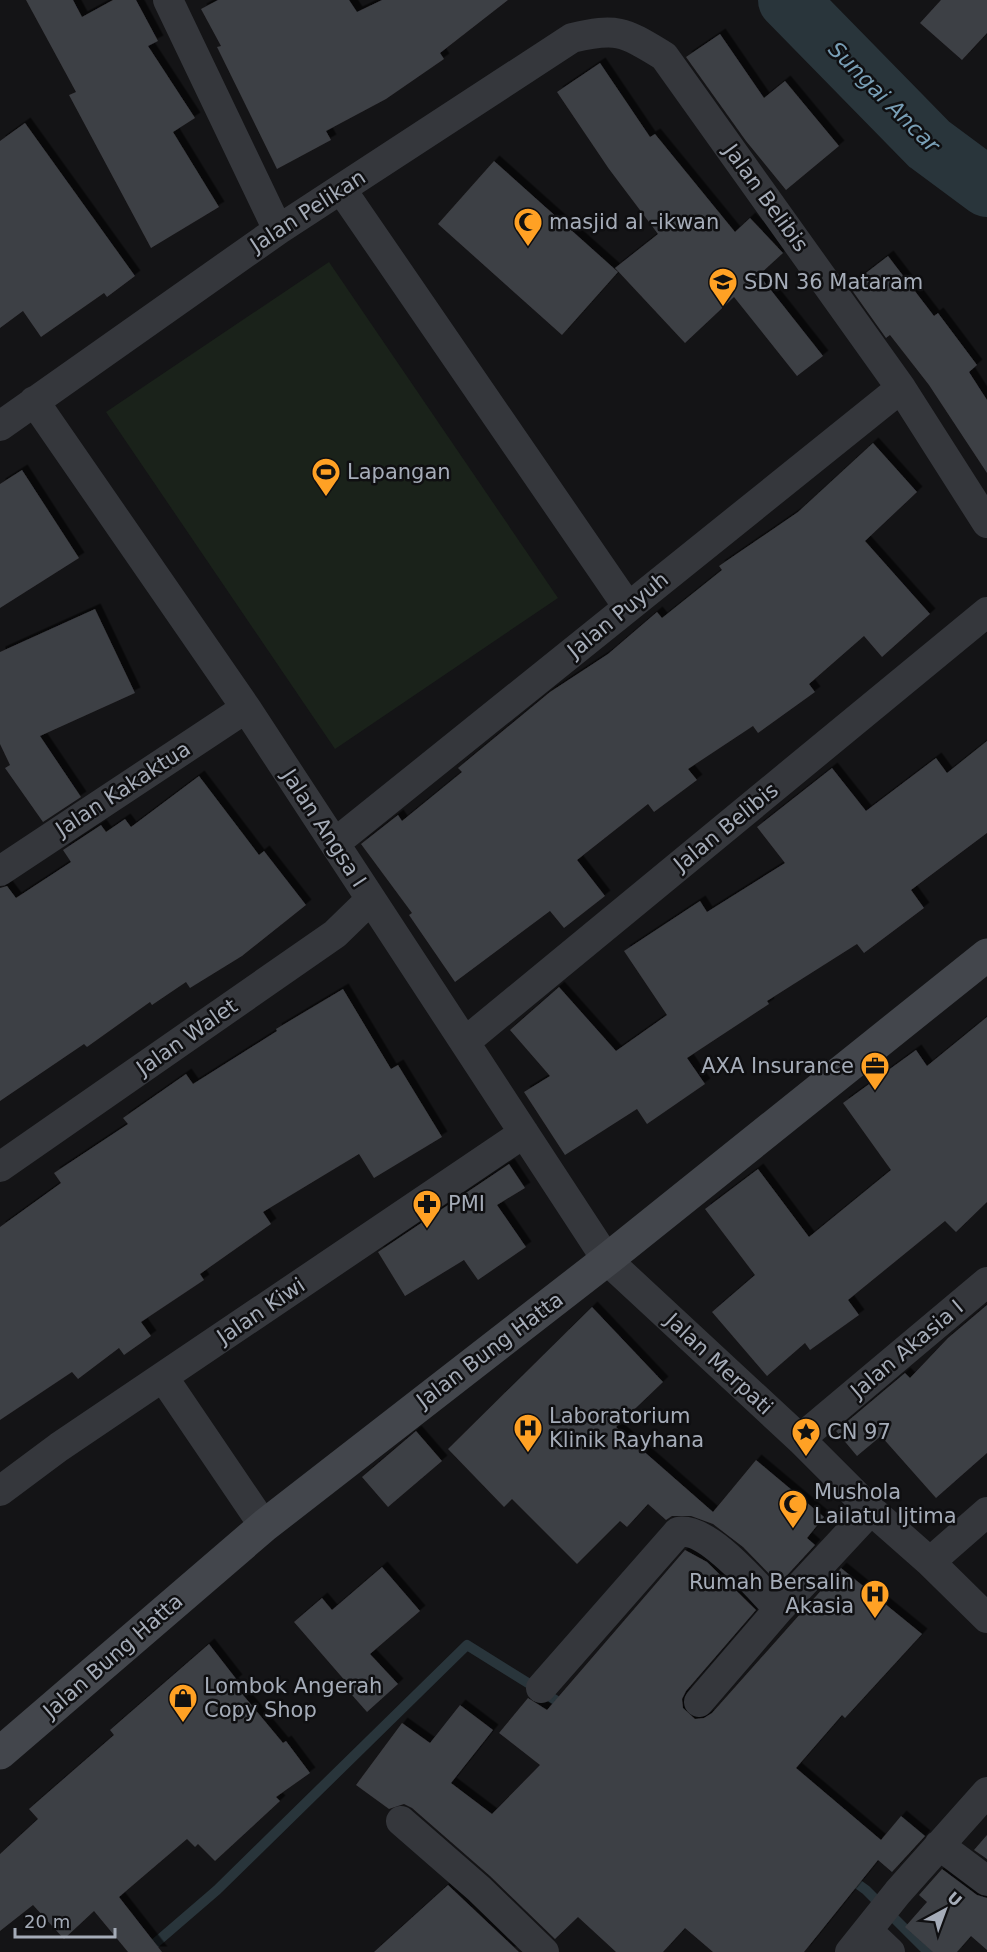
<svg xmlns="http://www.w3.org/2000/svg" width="987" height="1952" font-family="'DejaVu Sans',sans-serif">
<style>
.green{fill:#1a221a}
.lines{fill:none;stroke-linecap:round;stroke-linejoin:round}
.stream{stroke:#29353b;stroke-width:10}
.river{stroke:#29353b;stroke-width:60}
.building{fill:#3e3f44;filter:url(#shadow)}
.street{stroke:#35373c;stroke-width:30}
.secondary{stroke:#43464c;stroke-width:33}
.labels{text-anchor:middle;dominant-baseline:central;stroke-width:5;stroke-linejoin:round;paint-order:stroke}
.street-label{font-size:21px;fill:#a5acb8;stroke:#0f0f11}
.poi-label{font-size:21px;fill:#a5acb8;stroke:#0f0f11;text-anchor:start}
.water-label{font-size:22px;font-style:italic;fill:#799fb6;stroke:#0f0f11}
</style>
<defs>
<filter id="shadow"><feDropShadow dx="5.5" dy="-5.5" stdDeviation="0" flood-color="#0009"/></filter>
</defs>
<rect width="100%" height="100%" fill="#141416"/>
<path class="green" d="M329,262L558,598L335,749L106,412Z"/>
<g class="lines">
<path class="stream" d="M848,1877L866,1890L928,1952
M145,1952L217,1890L467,1645L565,1706"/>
<path class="river" d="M788,0L929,144L987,187"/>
</g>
<path class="building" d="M26,0H73L82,17L113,0H136L158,41L148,46L195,118L173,132L219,207L151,248L69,95L76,92Z
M218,0H349L357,12L382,0H508L440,53L444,59L386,99L326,131L331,140L277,169L217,47L221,46L201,9Z
M941,0H987V33L962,60L920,23Z
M720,34L764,98L785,81L839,146L786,190L746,141L686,57Z
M600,63L650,137L655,134L735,232L750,218L783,253L759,275L823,356L797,376L734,297L685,343L615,268L658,234L609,169L557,92Z
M25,123L135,276L107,297L104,293L41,337L23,311L0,328V141Z
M494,161L618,272L562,335L438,224Z
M888,256L934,316L938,313L977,365L969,372L987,400V473L929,385L890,335L886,338L849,286Z
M873,443L917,492L865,541L930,614L882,657L864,636L809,684L815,692L758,733L753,726L688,769L697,780L654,812L648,804L577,860L605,896L564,928L550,911L455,982L409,915L412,913L361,844L398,815L402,821L462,772L458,768L550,692L608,654L657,612L662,618L722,570L719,566L798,512Z
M22,470L79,558L0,608V484Z
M95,609L135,693L40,736L81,797L43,822L5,768L10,765L0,744V652Z
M987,741V833L911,890L924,908L864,953L857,944L767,1001L769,1004L687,1058L705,1084L647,1124L637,1109L565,1155L524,1092L550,1076L510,1030L559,987L616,1051L667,1015L624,951L700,901L707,912L785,863L757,827L832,768L866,811L936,758L947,773Z
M199,776L259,855L264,851L306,905L242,956L190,988L186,982L152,1005L150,1002L87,1047L84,1044L0,1101V888L7,886L16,898L71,862L63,850L101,825L106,832L125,819L131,827Z
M343,989L391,1069L398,1065L442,1137L374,1178L359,1154L263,1212L271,1224L200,1274L204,1280L141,1322L151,1336L124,1355L119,1348L78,1379L72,1372L0,1420V1227L61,1183L54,1173L128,1124L123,1118L186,1074L193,1084L277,1031L276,1029Z
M987,1017V1202L956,1232L945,1221L848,1300L859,1315L810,1350L805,1343L767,1376L712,1312L755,1275L705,1209L758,1169L809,1237L891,1170L843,1103L916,1050L927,1066Z
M509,1164L525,1188L497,1205L526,1247L478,1280L464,1260L405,1296L378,1252Z
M987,1305V1453L936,1498L881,1436L857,1456L836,1431L905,1373L910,1378L948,1338Z
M592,1307L663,1382L616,1427L713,1512L756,1460L824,1517L807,1538L815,1545L779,1584L743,1547L713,1524L691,1516H672L666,1520L648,1504L627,1527L620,1521L577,1564L512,1499L504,1507L448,1449Z
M416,1431L442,1461L388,1507L362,1477Z
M685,1550L707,1562L756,1610L686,1691L682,1699L683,1708L695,1719L704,1718L712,1713L841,1568L922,1634L845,1718L842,1715L796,1768L881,1840L901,1816L925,1836L892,1872L878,1860L804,1952H713L685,1928L663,1952H616L578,1917L555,1939L490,1876L412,1808L404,1804L389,1809L356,1785L402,1723L430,1743L460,1705L493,1730L451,1783L492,1814L540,1765L499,1733L528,1698L547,1710Z
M382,1567L420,1611L370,1654L398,1684L367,1712L344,1686L347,1683L294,1622L322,1598L332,1610Z
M209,1644L237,1680L233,1683L283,1743L286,1741L310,1773L276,1797L280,1801L215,1861L198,1844L195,1847L187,1839L119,1897L162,1952H128L94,1911L64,1939L33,1905L0,1931V1854L38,1819L29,1809L114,1735L110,1730Z
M987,1835V1859L974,1850Z
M942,1869L977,1895L987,1898V1950L971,1936L957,1952H933L905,1927L927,1902L919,1895Z
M448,1885L519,1952H374Z"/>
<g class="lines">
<path class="street" d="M168,0L278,230
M341,189L628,607
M34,401L246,708L607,1260L800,1439L871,1510L930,1562L987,1618
M0,426L278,230L572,38C618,27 624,32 664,56L901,388L987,523
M335,843L901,388
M0,871L246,708
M465,1042L987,612
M0,1167L335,934L370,900
M163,1377L264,1526
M800,1439L987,1282
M0,1491L59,1447L524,1133
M930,1562L987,1512
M541,1688L678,1532C708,1526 758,1588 779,1609
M699,1702L779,1609L871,1510
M401,1821L479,1889L544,1952
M939,1845L987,1881
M868,1931L890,1952
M850,1952L898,1892L987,1792"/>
<path class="secondary" d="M0,1753L264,1526L609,1258L987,955"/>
</g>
<defs>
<g id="mosque-pin" transform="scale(1.5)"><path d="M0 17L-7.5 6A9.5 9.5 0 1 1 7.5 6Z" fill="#ffa124" stroke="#0f0f11"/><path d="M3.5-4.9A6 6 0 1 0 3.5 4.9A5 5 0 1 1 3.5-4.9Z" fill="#111"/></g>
<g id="school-pin" transform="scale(1.5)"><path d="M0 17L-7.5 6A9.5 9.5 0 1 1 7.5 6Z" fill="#ffa124" stroke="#0f0f11"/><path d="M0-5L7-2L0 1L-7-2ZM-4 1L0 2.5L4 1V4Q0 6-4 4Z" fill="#111"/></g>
<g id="stadium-pin" transform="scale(1.5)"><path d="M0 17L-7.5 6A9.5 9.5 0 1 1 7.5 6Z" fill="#ffa124" stroke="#0f0f11"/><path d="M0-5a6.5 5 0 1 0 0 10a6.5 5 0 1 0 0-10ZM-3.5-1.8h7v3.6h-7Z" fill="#111"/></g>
<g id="office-pin" transform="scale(1.5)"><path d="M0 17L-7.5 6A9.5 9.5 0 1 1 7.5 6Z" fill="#ffa124" stroke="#0f0f11"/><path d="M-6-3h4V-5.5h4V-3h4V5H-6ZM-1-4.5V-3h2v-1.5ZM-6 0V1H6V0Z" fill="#111"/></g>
<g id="pharmacy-pin" transform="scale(1.5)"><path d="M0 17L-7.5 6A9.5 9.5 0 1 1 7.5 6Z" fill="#ffa124" stroke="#0f0f11"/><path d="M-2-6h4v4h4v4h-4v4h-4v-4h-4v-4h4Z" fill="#111"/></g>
<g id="hospital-pin" transform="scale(1.5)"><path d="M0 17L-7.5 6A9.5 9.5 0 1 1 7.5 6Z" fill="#ffa124" stroke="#0f0f11"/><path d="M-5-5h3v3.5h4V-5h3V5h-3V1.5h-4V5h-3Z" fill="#111"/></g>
<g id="sight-pin" transform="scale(1.5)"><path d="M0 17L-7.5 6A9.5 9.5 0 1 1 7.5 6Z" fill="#ffa124" stroke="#0f0f11"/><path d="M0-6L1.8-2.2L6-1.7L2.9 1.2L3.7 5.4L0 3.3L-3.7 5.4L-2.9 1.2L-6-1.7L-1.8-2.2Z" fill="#111"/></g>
<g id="shop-pin" transform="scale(1.5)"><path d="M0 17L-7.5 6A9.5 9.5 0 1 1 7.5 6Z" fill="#ffa124" stroke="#0f0f11"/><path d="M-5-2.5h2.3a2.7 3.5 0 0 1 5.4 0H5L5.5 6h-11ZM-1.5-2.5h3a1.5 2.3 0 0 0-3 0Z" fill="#111"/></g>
</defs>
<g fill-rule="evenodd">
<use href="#mosque-pin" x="528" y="222"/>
<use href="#school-pin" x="723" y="282"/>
<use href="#stadium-pin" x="326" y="472"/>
<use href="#office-pin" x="875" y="1066"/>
<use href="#pharmacy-pin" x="427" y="1204"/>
<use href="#hospital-pin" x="528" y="1428"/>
<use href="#sight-pin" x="806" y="1432"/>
<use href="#mosque-pin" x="793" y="1504"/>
<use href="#hospital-pin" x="875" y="1594"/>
<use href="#shop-pin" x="183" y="1698"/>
</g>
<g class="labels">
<g class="street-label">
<text transform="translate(766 198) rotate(54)">Jalan Belibis</text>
<text transform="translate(308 211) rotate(-33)">Jalan Pelikan</text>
<text transform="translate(618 615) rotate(-39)">Jalan Puyuh</text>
<text transform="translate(123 789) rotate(-33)">Jalan Kakaktua</text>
<text transform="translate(726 827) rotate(-39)">Jalan Belibis</text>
<text transform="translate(324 828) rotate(57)">Jalan Angsa I</text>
<text transform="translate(187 1037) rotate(-35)">Jalan Walet</text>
<text transform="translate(261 1311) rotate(-34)">Jalan Kiwi</text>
<text transform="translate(907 1349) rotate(-40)">Jalan Akasia I</text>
<text transform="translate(490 1350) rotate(-37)">Jalan Bung Hatta</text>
<text transform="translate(719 1364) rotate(43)">Jalan Merpati</text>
<text transform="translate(113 1656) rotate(-41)">Jalan Bung Hatta</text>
</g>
<g class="poi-label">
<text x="549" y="222">masjid al -ikwan</text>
<text x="744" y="282">SDN 36 Mataram</text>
<text x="347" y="472">Lapangan</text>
<text x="854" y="1066" text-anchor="end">AXA Insurance</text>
<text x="448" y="1204">PMI</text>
<text x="549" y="1416">Laboratorium<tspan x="549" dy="24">Klinik Rayhana</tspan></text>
<text x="827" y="1432">CN 97</text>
<text x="814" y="1492">Mushola<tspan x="814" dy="24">Lailatul Ijtima</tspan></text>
<text x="854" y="1582" text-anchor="end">Rumah Bersalin<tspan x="854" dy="24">Akasia</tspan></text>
<text x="204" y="1686">Lombok Angerah<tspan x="204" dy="24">Copy Shop</tspan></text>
</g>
<g class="water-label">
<text transform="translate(884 97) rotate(45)">Sungai Ancar</text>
</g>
</g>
<g transform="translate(945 1910) rotate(41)" stroke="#0f0f11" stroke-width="4.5" paint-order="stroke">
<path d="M0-4.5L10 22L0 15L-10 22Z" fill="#a5acb8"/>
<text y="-9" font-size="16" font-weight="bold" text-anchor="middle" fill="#a5acb8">U</text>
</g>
<path d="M15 1928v9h100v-9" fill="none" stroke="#a5acb8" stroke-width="3"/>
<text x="24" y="1928" font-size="18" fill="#a5acb8" stroke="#0f0f11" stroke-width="4.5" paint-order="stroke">20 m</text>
</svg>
